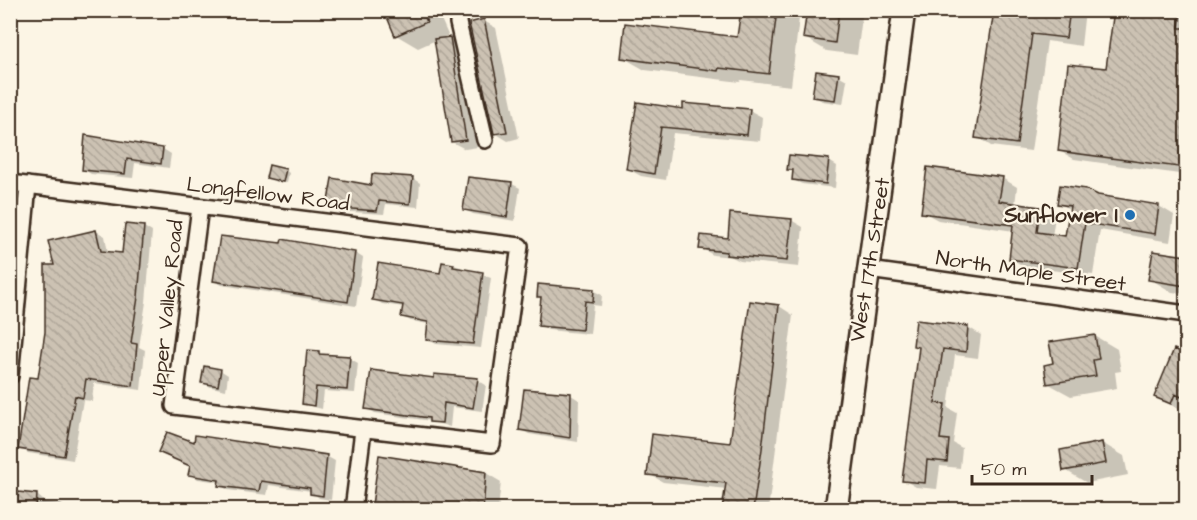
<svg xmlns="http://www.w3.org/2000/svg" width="1197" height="520" font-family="'Architects Daughter',sans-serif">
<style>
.shadow{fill:#0003}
.building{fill:url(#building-back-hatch);stroke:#3b2a1e;stroke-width:1.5}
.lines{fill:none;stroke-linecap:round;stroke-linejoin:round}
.minor-casing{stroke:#3b2a1e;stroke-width:20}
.secondary-casing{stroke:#3b2a1e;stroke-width:26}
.minor{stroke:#fcf5e5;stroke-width:15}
.secondary{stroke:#fcf5e5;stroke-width:21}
.poi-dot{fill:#1f6fb2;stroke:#fcf5e5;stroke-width:2}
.labels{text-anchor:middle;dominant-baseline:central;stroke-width:4.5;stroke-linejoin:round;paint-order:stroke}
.street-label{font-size:21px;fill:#3b2a1e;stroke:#fcf5e5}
.poi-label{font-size:21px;font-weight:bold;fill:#3b2a1e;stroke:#fcf5e5;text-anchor:end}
</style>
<defs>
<pattern id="building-back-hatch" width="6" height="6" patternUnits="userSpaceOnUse" patternTransform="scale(1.5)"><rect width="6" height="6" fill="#ccc2b3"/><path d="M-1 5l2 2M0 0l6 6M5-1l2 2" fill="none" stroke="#b0a79a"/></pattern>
</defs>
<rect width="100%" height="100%" fill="#fcf5e5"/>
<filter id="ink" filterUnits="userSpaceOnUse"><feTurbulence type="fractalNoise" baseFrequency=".0167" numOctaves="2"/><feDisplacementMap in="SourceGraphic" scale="12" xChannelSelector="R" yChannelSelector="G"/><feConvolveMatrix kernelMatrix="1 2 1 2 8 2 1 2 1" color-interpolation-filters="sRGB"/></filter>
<g filter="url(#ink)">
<path class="shadow" d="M386,10H437L448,35L440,39L449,38L462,46L478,147L465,149L452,142L436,40L418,48L396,35Z
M742,10H800L791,86L741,80L740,82L645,70L622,57L739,39Z
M809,10H863L857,55L827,51L805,38Z
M996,10H1085L1081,46L1047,41L1031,151L991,146L977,137Z
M1116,10H1186V175L1074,159L1060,151L1107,70Z
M484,21L496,28L519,138L508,141L495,133Z
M838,75L847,80L843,104L822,101L814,96Z
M638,103L684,110H749L762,117L760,141L673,133L666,180L641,176L628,169Z
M87,137L163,149L171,154L169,168L135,163L133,178L91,174L83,169Z
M829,161L837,166L835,188L802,184L793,180L794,172L789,169Z
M285,170L289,173L287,183L271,179Z
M412,178L420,183L418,207L386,204L384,214L336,211L329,206L372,186Z
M1002,178L1017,187L1015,205L1040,208L1055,217L1052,236L1066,238L1071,210L1059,203L1097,196L1159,206L1174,215L1170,242L1100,230L1093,275L1025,267L1010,258L1014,231L938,220L923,212Z
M512,184L520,188L515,221L473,214L465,210Z
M791,220L803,227L799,267L740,261L732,257L713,255L701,248Z
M144,227L152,232L146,302L139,347L145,350L141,390L94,383L92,401L83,400L73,460L28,453L20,448L39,380L56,267L96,231L105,236L108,253L124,254Z
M1154,252L1186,257V294L1172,292L1150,279Z
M355,253L363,258L356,306L222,285L214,281Z
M454,265L491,278L481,348L436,344L428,339L429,324L411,321L402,317L404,307L382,304L373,299L441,275Z
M594,291L602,295L601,306L593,305L590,334L548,330L540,325L542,298L538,296Z
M751,303L779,306L793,315L768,510H724L727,489L663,482L649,474L732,445Z
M917,322L968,327L981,335L978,358L955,355L948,408L957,413L953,443L962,448L960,468L940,466L937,489L916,487L904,480L921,349L914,345Z
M1095,336L1117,349L1121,371L1115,372L1117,388L1071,396L1049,384L1054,365Z
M1174,351L1186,356V413L1156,397Z
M319,352L325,356L349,358L358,363L355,393L324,391L322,409L303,404Z
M220,370L228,375L226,390L211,387L202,383Z
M435,380H477L486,385L482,411L452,407L450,427L431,421L375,413L366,408Z
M571,395L579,400L578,442L529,434L521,430Z
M1102,443L1124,456L1128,475L1087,483L1065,470Z
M195,444L326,456L335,461L331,500L319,498L311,491L269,485L267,495L228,490L220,485V482L198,479L190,474Z
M380,457L486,473L501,482L498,510H375Z
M19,494L37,495L45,502L61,504L69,510H17Z
M984,503L1006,510H982Z"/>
<path class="building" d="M384,10H421L427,22L395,36Z
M741,10H777L769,74L719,68L718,71L621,58L625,23L737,37Z
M807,10H839L835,43L803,38Z
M994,10H1070L1066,38L1032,34L1017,144L975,138Z
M1114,10H1181L1179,28H1186V168L1058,151L1068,64L1106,68Z
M484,19L507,132L494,134L469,23Z
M450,37L466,140L451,142L434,39Z
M816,71L839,74L835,100L812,97Z
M637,102L683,109V103L750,109L747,135L661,127L654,174L626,169Z
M85,135L163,148L161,164L127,159L125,174L82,170Z
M789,155L829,159L826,184L792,180L793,170H787Z
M269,165L286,169L283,182L266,178Z
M927,167L1003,177L999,201L1040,207L1037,232L1065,236L1070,206L1057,204L1060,185L1086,189L1098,195L1159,205L1155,234L1085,223L1078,268L1009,259L1013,225L921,213Z
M372,174L413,177L410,204L379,201L377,211L327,207L332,178L371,185Z
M468,177L512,182L507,217L463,210Z
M730,213L792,219L787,261L726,255L727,252L699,249L701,235L728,238Z
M125,224L144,226L138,297L131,343L137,344L133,386L86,379L83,398L75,396L64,456L18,449L29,377L38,378L45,332V265H54L48,241L96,230L101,251L122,253Z
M220,236L281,243L282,239L355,252L348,302L213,281Z
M1153,251L1186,256V286L1148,280Z
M442,262L454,264L453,267L483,272L473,344L426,340L428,322L401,317L403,305L372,300L378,263L440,273Z
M538,284L594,289L593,302L585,301L582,330L538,326L541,297H537Z
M750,301L779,305L762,449L753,510H722L726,483L647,475L652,434L730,443Z
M916,320L968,326L966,352L943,349L935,403L945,404L940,439L949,440L947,462L927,460L925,483L902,481L919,347L913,346Z
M1095,335L1099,359L1093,360L1096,376L1047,384L1044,365L1053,363L1049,342Z
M1174,349L1186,354V399L1175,394L1171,404L1154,397Z
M307,350L319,351V354L350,356L347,390L316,387L314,406L302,404Z
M204,366L221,369L218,386L201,383Z
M371,370L434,378V374L478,378L473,408L444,403L442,423L429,422V418L365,409Z
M524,389L571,393L570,438L519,430Z
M167,432L194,442L195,435L327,455L323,496L310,494V488L261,481L259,491L218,486L219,480L188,475L190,466L158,452Z
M1102,442L1106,463L1063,471L1060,450Z
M379,455L486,472L483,510H403L372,505Z
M18,492L37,494L36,510H16Z"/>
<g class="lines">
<g class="minor-casing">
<path id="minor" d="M459,10L458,23L485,140
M10,183L520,246L492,444L174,406L200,207
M869,270L1186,314
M10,376L28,185
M353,510L363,430"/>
</g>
<g class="secondary-casing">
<path id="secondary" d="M836,510L904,10"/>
</g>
<use href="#minor" class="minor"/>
<use href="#secondary" class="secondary"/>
</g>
</g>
<circle class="poi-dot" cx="1130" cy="215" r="6"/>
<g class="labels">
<g class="street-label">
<text transform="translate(268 194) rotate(7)">Longfellow Road</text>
<text transform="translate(870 260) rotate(-81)">West 17th Street</text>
<text transform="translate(1031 271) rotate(8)">North Maple Street</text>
<text transform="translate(167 308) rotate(-84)">Upper Valley Road</text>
</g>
<g class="poi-label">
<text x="1118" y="215">Sunflower I</text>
</g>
</g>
<rect width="1197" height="520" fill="none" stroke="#fcf5e5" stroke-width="36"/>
<rect x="18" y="18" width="1161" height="484" fill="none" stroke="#3b2a1e" stroke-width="2" filter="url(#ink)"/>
<path d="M972 475v9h120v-9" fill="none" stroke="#3b2a1e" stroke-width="3"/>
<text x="981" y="475" font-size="18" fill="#3b2a1e" stroke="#fcf5e5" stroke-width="4.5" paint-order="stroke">50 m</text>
</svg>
